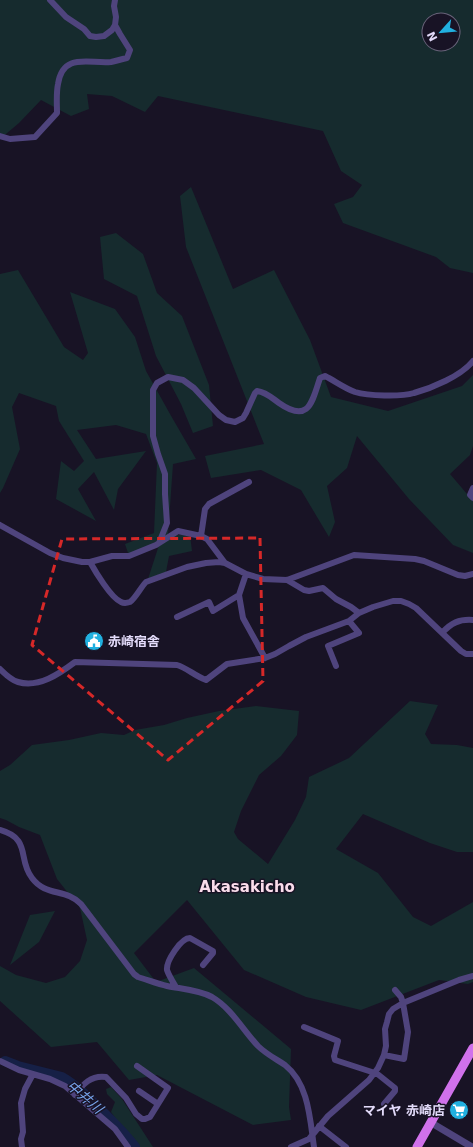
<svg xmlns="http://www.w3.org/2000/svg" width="473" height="1147" font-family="'DejaVu Sans','Noto Sans JP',sans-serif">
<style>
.green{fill:#162b2e;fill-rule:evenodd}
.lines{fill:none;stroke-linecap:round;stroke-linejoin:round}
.river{stroke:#162046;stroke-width:10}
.minor{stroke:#4f447d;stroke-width:6}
.tertiary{stroke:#4f447d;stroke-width:7}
.primary{stroke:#d071eb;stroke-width:9}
.marked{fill:none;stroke:#d62828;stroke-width:3;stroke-dasharray:8 5;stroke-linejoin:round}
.labels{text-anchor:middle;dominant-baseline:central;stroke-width:3;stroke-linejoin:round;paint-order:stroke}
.poi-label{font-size:13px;font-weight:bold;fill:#e3dbfa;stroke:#181325;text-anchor:start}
.water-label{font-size:14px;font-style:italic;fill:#77a4ec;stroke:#181325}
.quarter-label{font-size:15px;font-weight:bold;fill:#faddeb;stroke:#181325}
</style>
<rect width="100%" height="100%" fill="#181325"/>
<path class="green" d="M0,0H473V273L450,268L436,257L343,223L334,204L353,197L362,185L341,171L323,131L158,96L145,112L112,96L87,94L89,109L71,116L41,100L19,123L0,139ZM429,20H453V44H429Z
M191,187L233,289L274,270L310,340L331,397L388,411L462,386L473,375V446L470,455L450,474L473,501V553L453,545L409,499L357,436L347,468L327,486L335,522L329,537L301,490L261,470L211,478L205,456L264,444L186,247L180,196Z
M116,233L143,254L157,293L182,316L209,385L213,426L193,433L181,404L156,356L137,296L104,279L100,237Z
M18,270L64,347L83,360L88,353L70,292L115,309L135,337L146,371L170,414L196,459L173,464L168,535H190L192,551L169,556L166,572L148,579L159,545L129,556L125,544L154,533L157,463L146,434L116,425L77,430L96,459L146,451L118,489L114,510L94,472L78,489L96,521L56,499L61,461L74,471L84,461L59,421L56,406L19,393L12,407L20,449L3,488L0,493V274Z
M410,701L438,705L425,734L431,744L457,745L473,748V852H457L430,843L363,814L336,849L378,873L413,917L431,926L473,902V982L468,984L439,980L361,1010L306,997L244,970L187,900L134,953L156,982L194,968L291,1049L289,1107L291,1120L253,1125L157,1075L129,1080L97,1042L51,1047L0,1001V966L16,975L46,983L65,977L80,961L87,940L80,908L57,879L40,835L19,827L6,820L0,818V771L10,765L32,745L69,740L101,733L124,735L135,730L164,725L187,718L219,711L256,706L299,711L297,735L281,756L259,775L241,811L234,832L238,839L268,864L295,820L306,797L309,777L349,758Z
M55,911L39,942L10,965L30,915Z
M111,1087L122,1099L153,1147H137L124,1127L116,1119L111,1112L115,1102L107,1094L106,1089Z"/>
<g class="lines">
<path class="river" d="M5,1061L18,1066L62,1077C76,1085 89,1098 101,1110C113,1122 125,1133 135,1147"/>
<path class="minor" d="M50,0L66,17L84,29L90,36L96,37L104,36L112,30L115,25L116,17L114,6L115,0
M0,136L10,139L35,137L57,113C57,104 56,94 58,84C63,52 89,64 111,62C116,61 122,59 127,58L130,50L120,34L115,25
M473,488L470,495L473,498
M0,525L50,553L63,558L82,562H90L112,556H129L156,545L178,531L201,536L207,539L225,563
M201,536L205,509L209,504L249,482
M159,543L167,523L165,494V474L158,454L153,436V390L157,383L168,377L183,380L194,388L219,415L226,420L235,422L243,418L246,413L255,393L257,391C266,392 272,398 279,403C309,424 312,402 320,378L325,376C335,381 344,388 355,392C368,396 401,397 414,393C432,388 461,376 473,361
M90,562C95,571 111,598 121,602C123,603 127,603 130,602C135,599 141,587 146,582L187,567L206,563L219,562L225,563L246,574L263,579L287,580L354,555L415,559L424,561L458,575L465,576L473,574
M246,574L239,595L243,618L265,658
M287,580L304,590L309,591L323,588L336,599L351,607L359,613
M177,617L209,602L213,611L239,595
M442,633C451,623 459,619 473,620
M336,666L328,646L359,633L349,621
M0,669C5,674 11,680 18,682C39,688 59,674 75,662L177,665C187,668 195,676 206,680L227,664L265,658L275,654L289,646L306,637L349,621L359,613L373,607L393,601H401L409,604L416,608L461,651L466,654H473
M0,830C32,839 17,859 32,878C46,897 66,888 81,904L134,974L138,977C148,980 158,984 167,986C182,989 199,990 212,997C231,1008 243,1030 258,1046C266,1054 276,1059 285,1065C309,1084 310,1120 314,1147
M176,987C173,982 169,976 167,970C166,961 181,938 190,938L213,951V953L203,965
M304,1027L338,1041L334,1056L335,1060L375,1073
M384,1055L404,1059L408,1032L403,1003L401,997L395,990
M0,1061L19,1070L50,1079L65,1086L115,1129L128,1147
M375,1072L395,1088V1091L384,1104
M139,1091L158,1104
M75,1095C83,1084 91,1075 106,1077L126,1098L136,1114L142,1119H145L150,1117L168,1088L137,1066
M319,1126L346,1147
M22,1147L21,1139L23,1132L21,1103L25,1089L33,1074
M291,1147L309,1139L328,1116L369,1080L378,1068L384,1055L386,1046L385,1029L387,1022L389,1014L393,1009L403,1003L459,980L473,976"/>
<path class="tertiary" d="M430,1122L472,1147"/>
<path class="primary" d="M417,1147L473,1048"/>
</g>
<path class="marked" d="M260,538L263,681L168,760L32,645L62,539Z"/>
<defs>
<g id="civic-disc" transform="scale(1)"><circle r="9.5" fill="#21b0e0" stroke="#181325"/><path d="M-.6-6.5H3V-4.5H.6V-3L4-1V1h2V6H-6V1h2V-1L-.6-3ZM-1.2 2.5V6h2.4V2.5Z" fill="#fff"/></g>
<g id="supermarket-disc" transform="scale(1)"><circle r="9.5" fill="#21b0e0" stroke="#181325"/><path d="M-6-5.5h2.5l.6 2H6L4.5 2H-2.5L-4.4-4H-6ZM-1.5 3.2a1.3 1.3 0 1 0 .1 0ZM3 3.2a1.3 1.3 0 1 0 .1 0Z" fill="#fff"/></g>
</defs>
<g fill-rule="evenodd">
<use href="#civic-disc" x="94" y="641"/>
<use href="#supermarket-disc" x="459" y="1110"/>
</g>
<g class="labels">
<g class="poi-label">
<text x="108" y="641">赤崎宿舎</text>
<text x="445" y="1110" text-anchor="end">マイヤ 赤崎店</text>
</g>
<g class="water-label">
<text transform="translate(85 1097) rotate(41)">中井川</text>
</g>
<g class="quarter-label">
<text x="247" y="887">Akasakicho</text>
</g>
</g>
<g transform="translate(441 32) rotate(243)"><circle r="19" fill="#181325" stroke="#69637a"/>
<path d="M0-3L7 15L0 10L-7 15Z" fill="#21b0e0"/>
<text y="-6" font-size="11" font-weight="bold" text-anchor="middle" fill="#e3dbfa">N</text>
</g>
</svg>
